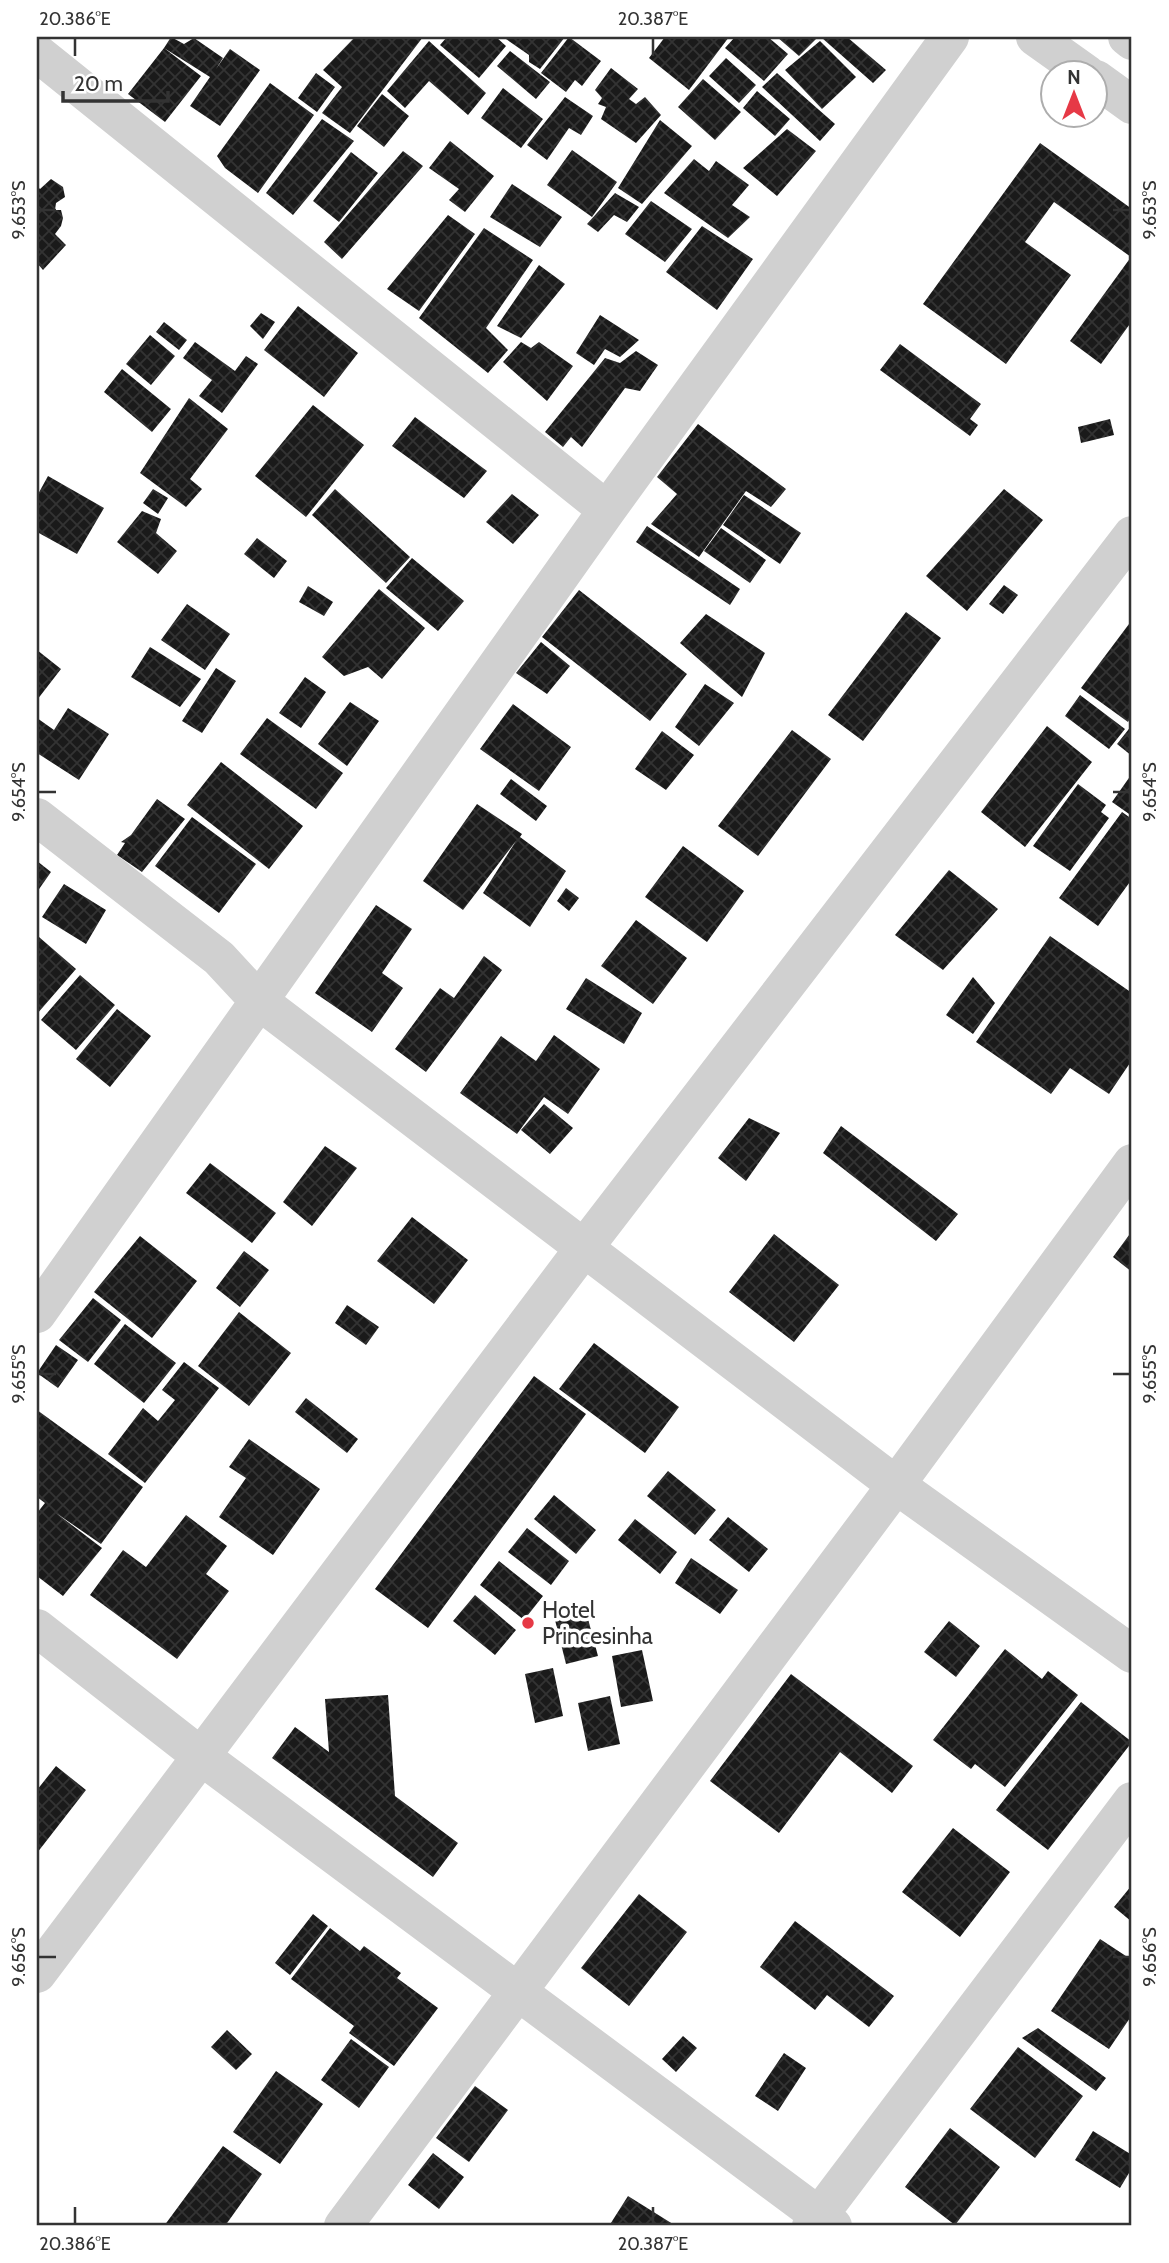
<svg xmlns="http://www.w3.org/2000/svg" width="1169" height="2263" font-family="Cabin,sans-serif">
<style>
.building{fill:url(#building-cross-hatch)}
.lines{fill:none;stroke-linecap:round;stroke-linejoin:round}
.street{stroke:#d0d0d0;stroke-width:38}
.ticks{fill:none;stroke:#333;stroke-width:2.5}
.poi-dot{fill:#e63946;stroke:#fff;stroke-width:2.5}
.labels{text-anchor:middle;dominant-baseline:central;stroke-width:7;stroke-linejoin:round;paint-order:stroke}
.poi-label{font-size:23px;fill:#333;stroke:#fff;text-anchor:start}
.neatline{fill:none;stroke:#333;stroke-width:2.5}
.ticks-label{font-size:18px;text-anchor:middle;fill:#333}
</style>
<defs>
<pattern id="building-cross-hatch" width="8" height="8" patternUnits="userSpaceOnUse" patternTransform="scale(1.75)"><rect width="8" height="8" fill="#1a1a1a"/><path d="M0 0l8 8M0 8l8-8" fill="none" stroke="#333"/></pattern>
</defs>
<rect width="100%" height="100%" fill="#fff"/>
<path class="building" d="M171,37L184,44L194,38L223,58L216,69L230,49L260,70L220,126L190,106L210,77L164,48Z
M355,37H423L350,133L322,113L342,87L323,70Z
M447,37H496L506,46L479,78L440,45Z
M503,37H565L540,69L529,62V55Z
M569,37L601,61L582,86L575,80L566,92L541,73Z
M665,37H729L689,90L649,58Z
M735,37H768L788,54L764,81L725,48Z
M777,37H818L799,56Z
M824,37H847L886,70L873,83L822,38Z
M429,41L486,93L468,115L429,81L405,108L387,91Z
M820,41L856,77L822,109L785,70Z
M164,48L201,76L165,122L128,94Z
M510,51L550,82L536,99L497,66Z
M726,58L756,85L739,103L709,76Z
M611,68L638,89L629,99L636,104L645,97L661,115L636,143L601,119L606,107L598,104L602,98L595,90Z
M316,73L335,87L317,112L298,98Z
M777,73L835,124L820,141L762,87Z
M703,79L741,112L715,140L678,107Z
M270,83L314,115L258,193L225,168L217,156Z
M503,88L543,119L521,148L481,118Z
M757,91L790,119L775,136L743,108Z
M382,94L409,116L384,147L357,126Z
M565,97L593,116L581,135L569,128L547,160L527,145Z
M322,119L354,141L293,215L266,193Z
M660,120L692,146L642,204L618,188Z
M787,129L816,151L777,196L743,168Z
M450,141L494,176L465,212L449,200L459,189L429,168Z
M1040,143L1132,209V321L1101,364L1070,341L1131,257L1054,202L1025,242L1071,275L1006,364L923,304Z
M572,150L617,182L592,217L547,185Z
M403,151L423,166L342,259L324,242Z
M351,152L378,173L339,222L313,201Z
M694,159L709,171L716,161L749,185L732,205L750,217L728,238L664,193Z
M51,179L63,187L65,197L56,203L55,210H61L63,218L61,226L55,234L66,245L43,270L37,263V186L40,189Z
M512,184L562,217L540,247L490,217Z
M615,193L639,207L627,222L614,215L598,232L587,224Z
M651,201L692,229L665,262L625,234Z
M448,215L475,234L419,311L387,289Z
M702,226L753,259L717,310L666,272Z
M484,228L533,260L486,328L508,350L488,373L419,318Z
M539,265L565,284L521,338L497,326Z
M298,306L358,353L324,397L264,350Z
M261,313L275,322L263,339L250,326Z
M600,315L639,340L620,357L605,349L594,365L576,353Z
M164,322L187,340L179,350L156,332Z
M150,335L175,356L151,385L126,364Z
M195,342L235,371L246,356L258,364L222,413L199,396L212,380L183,358Z
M521,342L531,348L539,342L573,366L547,401L503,362Z
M900,344L981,404L970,419L978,425L970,436L880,370Z
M636,351L658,365L640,391L625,388L582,447L571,437L563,447L545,432L605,358L620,363Z
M122,369L171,409L152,432L104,392Z
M189,398L228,429L190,479L202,489L186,507L140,473Z
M313,405L364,445L306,517L255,476Z
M415,417L487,471L464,498L392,446Z
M1110,419L1114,435L1081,443L1078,427Z
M698,424L786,489L771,507L746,491L699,557L651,524L677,494L657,477Z
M48,476L104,508L77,554L37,532V496Z
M153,489L168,498L158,514L143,503Z
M335,489L410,557L386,583L312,515Z
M1004,489L1043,520L967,611L926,576Z
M512,494L539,515L513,544L486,522Z
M744,495L801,533L780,564L723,525Z
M142,511L161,519L156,533L177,551L158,574L117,542Z
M647,526L740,589L730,605L636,542Z
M721,528L766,560L750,583L704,551Z
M257,538L287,561L274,578L244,554Z
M412,558L464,601L438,631L386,588Z
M1004,585L1018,595L1003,614L989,604Z
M308,586L333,602L324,616L299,602Z
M379,589L425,628L382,679L368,667L344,676L322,657Z
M579,590L687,674L650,721L542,637Z
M187,604L230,634L205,670L161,640Z
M906,612L941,638L863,741L828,715Z
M706,614L765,653L742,697L680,643Z
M1132,620V715L1128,722L1081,688Z
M541,642L570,666L547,694L516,673Z
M150,647L201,679L180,707L131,677Z
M37,650L61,669L37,700Z
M216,668L236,681L202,733L182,721Z
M305,677L326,692L301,728L279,713Z
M705,684L734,703L699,746L675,727Z
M1080,695L1125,729L1109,749L1065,716Z
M350,702L379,721L347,766L318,744Z
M513,704L571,747L539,791L480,749Z
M68,708L109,734L79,780L37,753V718L54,730Z
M267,718L343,773L316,809L240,754Z
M1132,725V756L1117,744Z
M1047,726L1092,762L1025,847L981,812Z
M792,730L831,759L758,856L718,826Z
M662,731L694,755L666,790L635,769Z
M221,762L303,826L269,869L187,805Z
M1131,775L1132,776V816L1112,802Z
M511,779L547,806L536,821L500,794Z
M1078,784L1106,805L1101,812L1109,818L1070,871L1033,846Z
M157,799L185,819L142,872L117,855L125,843L121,842L131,835Z
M477,804L522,834L520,837L566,871L530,927L483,893L516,841L463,910L423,881Z
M1122,812L1132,819V879L1098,926L1059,898Z
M192,817L256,864L219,913L155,866Z
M683,846L744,891L707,942L645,897Z
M37,861L51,872L37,892Z
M949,870L998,909L943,970L895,935Z
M64,884L106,910L86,944L42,917Z
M566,888L579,898L569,911L557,901Z
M376,905L412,929L382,973L403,988L372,1032L315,993Z
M636,920L687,958L653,1004L601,966Z
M1050,936L1132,993V1060L1109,1094L1070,1068L1051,1094L976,1042Z
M39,937L76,969L37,1014V940Z
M484,956L502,970L426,1072L395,1049L440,988L454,998Z
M80,975L115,1005L76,1050L41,1020Z
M973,977L995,1003L973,1034L946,1015Z
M586,978L642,1013L624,1044L566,1009Z
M117,1009L151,1036L110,1087L76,1059Z
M554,1035L600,1069L568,1114L544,1097L517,1134L460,1093L501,1036L536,1061Z
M544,1104L573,1128L550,1154L521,1130Z
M749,1118L780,1133L746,1181L718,1158Z
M841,1126L958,1214L936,1241L823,1153Z
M325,1146L357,1168L312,1226L283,1202Z
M210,1163L276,1213L252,1243L186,1193Z
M412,1217L468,1260L434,1304L377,1261Z
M1132,1231V1272L1113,1257Z
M774,1234L839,1285L794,1342L729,1292Z
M140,1236L197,1281L152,1338L94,1292Z
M244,1251L269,1270L240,1307L216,1288Z
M93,1298L121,1320L88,1362L59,1340Z
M347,1305L379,1327L366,1345L335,1323Z
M239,1312L291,1353L249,1406L198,1366Z
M125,1324L176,1363L144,1403L94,1364Z
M594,1343L679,1407L645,1453L559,1389Z
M56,1345L78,1360L58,1388L37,1373Z
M184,1362L219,1388L145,1483L108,1454L143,1408L158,1421L175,1400L162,1390Z
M534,1376L586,1414L428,1628L375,1589Z
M306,1398L358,1439L347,1453L295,1412Z
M37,1410L143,1487L101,1544L56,1513L102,1548L63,1596L37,1576V1513L45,1503L37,1497Z
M249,1439L320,1489L273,1555L219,1517L246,1478L229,1467Z
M668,1471L716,1510L695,1535L647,1496Z
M554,1495L596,1530L576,1554L534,1519Z
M186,1515L227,1546L206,1574L229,1591L177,1659L90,1595L123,1550L146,1567Z
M728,1517L768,1549L749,1572L709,1540Z
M635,1519L677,1552L660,1574L618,1540Z
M527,1528L569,1561L551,1585L508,1552Z
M691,1558L738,1590L720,1614L675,1583Z
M499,1561L543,1596L524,1620L480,1585Z
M475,1595L516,1630L495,1655L453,1621Z
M584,1604L598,1656L566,1664L553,1612Z
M949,1621L980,1646L956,1677L924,1652Z
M1005,1649L1042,1679L1048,1671L1078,1695L1005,1787L975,1764L971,1769L933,1740Z
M642,1650L653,1701L621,1707L612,1656Z
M553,1668L563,1716L535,1723L525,1674Z
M791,1674L913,1766L892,1793L840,1752L779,1833L710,1781Z
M388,1695L395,1796L458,1843L433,1877L272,1758L295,1727L329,1752L325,1699Z
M610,1696L620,1744L588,1751L578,1703Z
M1081,1702L1132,1742L1048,1850L996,1810Z
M56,1766L86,1790L37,1853V1790Z
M953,1828L1010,1872L960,1937L902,1892Z
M1132,1885V1922L1114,1907Z
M639,1894L687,1932L629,2006L581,1968Z
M313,1914L328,1926L290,1975L275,1963Z
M795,1921L894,1996L869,2027L827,1995L815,2010L760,1967Z
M330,1928L360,1951L364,1946L401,1973L397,1978L438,2008L394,2066L349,2033L354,2026L291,1979Z
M1100,1939L1132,1960V2015L1109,2049L1051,2011Z
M1038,2028L1106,2078L1096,2091L1022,2038Z
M227,2030L252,2054L236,2070L211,2047Z
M683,2036L697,2048L676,2072L662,2059Z
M351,2039L389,2067L359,2108L321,2080Z
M1018,2047L1083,2096L1035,2158L970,2109Z
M784,2053L806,2068L778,2111L755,2096Z
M276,2071L323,2104L280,2164L233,2132Z
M475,2086L508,2110L469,2162L436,2138Z
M950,2128L1000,2167L955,2225L905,2187Z
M1093,2131L1132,2155V2168L1120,2188L1075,2160Z
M223,2146L262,2174L225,2226H164Z
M433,2153L464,2177L439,2209L408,2185Z
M628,2196L676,2226H609Z"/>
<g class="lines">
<path class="street" d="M1035,37L1087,74
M1127,37L1132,41
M37,53L607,510
M1096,79L1132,105
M37,817L219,958L259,1001L896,1485L1132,1654
M37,1314L607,510L950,37
M37,1628L202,1757L833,2226
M37,1974L584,1248L1132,535
M343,2226L896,1485L1132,1163
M811,2226L1132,1801"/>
</g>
<path class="ticks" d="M75,38V56M653,38V56M38,210H56M1113,210H1130M38,792H56M1113,792H1130M38,1374H56M1113,1374H1130M38,1957H56M1113,1957H1130M75,2207V2224M653,2207V2224"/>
<circle class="poi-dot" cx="528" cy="1623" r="7"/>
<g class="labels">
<g class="poi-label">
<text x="542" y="1610">Hotel<tspan x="542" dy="26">Princesinha</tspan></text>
</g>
</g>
<rect width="1169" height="2263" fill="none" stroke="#ffffff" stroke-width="77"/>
<g transform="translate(1074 94)"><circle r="33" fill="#ffffff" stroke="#adadad" stroke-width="2"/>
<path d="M0-5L12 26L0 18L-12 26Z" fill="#e63946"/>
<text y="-10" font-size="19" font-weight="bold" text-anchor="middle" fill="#333333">N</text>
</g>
<path d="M63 91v10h105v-10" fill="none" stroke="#333333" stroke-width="3.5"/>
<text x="74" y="91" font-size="21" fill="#333333" stroke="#ffffff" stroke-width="5" paint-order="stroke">20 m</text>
<rect x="38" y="38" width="1092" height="2186" class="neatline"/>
<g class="ticks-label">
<text x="75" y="25">20.386°E</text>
<text x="653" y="25">20.387°E</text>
<text transform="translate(19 210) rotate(-90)" y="6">9.653°S</text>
<text transform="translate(1150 210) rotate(-90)" y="6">9.653°S</text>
<text transform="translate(19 792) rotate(-90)" y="6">9.654°S</text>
<text transform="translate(1150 792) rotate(-90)" y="6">9.654°S</text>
<text transform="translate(19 1374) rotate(-90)" y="6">9.655°S</text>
<text transform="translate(1150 1374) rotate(-90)" y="6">9.655°S</text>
<text transform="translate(19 1957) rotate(-90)" y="6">9.656°S</text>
<text transform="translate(1150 1957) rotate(-90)" y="6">9.656°S</text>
<text x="75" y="2250">20.386°E</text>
<text x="653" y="2250">20.387°E</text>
</g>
</svg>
